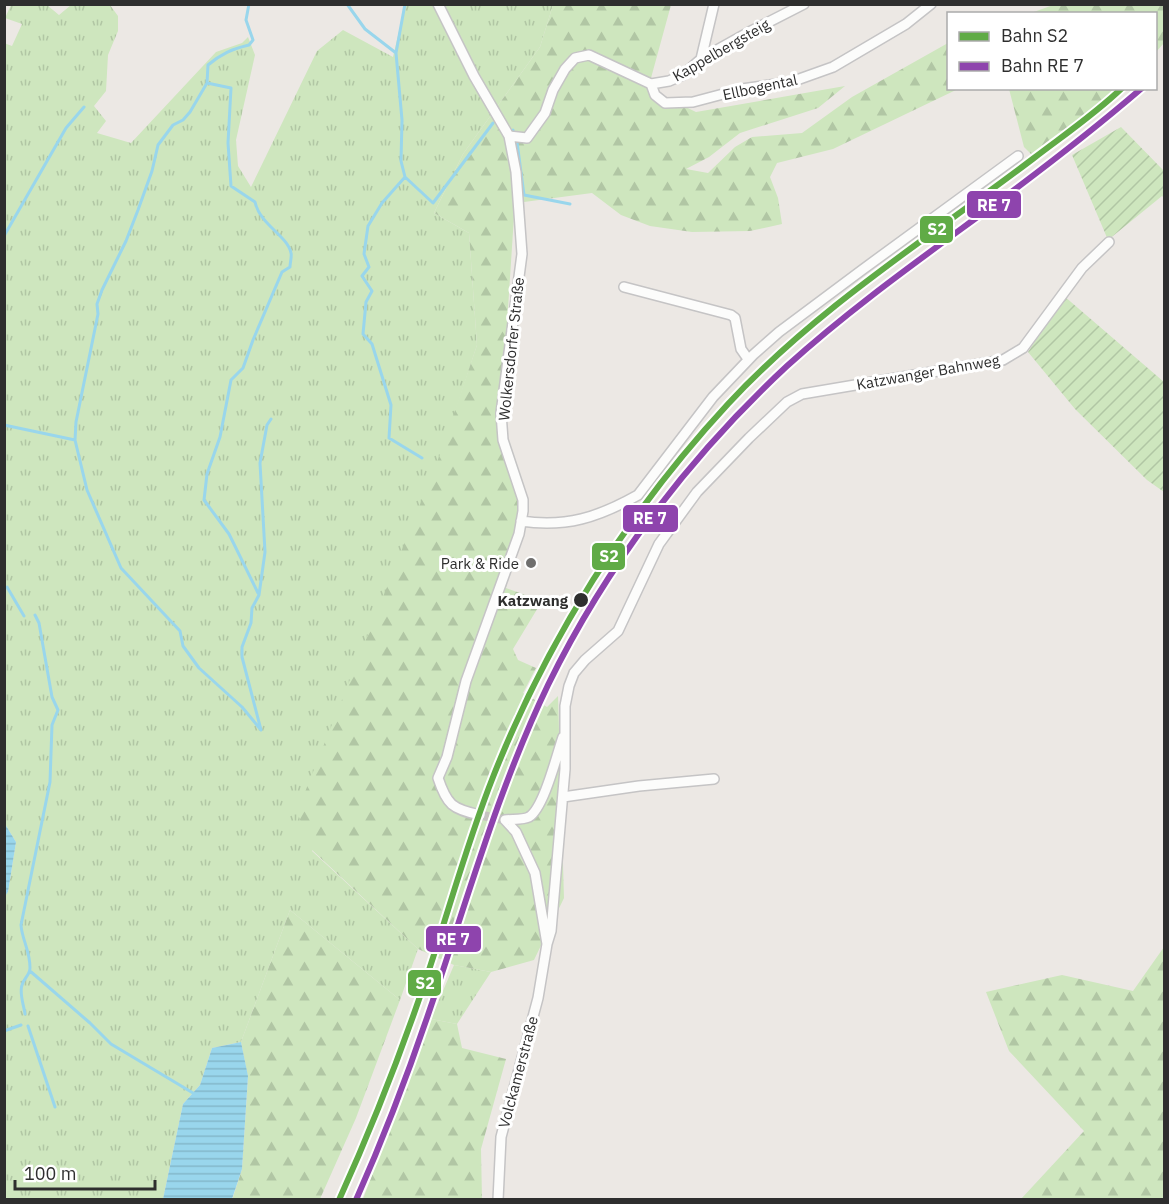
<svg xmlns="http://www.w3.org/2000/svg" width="1169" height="1204" font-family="'IBM Plex Sans',sans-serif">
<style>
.grass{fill:url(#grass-tufts)}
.forest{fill:url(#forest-firs)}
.garden{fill:url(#garden-furrows)}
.water{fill:url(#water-rules)}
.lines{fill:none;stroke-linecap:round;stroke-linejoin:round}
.stream{stroke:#99d6ec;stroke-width:3}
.street-tunnel{stroke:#c6c3c0;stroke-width:9;stroke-dasharray:9 4.5;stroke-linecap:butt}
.street-casing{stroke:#c5c4c5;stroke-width:12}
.street{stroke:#fcfcfb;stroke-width:9}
.rail-1-casing{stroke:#fff;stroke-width:10}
.rail-2-casing{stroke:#fff;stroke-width:10}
.rail-1{stroke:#60ab46;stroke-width:6}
.rail-2{stroke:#8e44ad;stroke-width:6}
.poi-dot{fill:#706f6e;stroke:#fff;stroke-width:2}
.stop-dot{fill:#2e2e2e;stroke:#fff;stroke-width:2}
.labels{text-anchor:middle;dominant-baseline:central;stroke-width:6;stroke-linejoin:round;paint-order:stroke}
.street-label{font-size:15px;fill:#2e2e2e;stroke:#fff}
.poi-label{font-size:15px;fill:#2e2e2e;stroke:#fff;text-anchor:end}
.stop-label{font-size:15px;font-weight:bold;fill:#2e2e2e;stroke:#fff;text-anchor:end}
.line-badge{stroke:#fff;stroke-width:2}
.badge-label{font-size:16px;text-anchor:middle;font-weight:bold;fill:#fff}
</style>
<defs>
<pattern id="grass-tufts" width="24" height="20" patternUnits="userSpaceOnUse" patternTransform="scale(1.5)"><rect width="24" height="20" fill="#cee6be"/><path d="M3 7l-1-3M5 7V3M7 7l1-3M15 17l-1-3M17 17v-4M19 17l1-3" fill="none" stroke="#b1c6a4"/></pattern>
<pattern id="forest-firs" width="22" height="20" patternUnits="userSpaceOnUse" patternTransform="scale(1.5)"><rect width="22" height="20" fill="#cee6be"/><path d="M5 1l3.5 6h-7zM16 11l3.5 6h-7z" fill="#b1c6a4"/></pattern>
<pattern id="garden-furrows" width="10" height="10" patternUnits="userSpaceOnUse" patternTransform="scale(1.5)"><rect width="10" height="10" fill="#cee6be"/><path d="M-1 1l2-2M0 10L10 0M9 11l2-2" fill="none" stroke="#b1c6a4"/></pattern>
<pattern id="water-rules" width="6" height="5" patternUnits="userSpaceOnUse" patternTransform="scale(1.5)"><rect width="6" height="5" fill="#99d6ec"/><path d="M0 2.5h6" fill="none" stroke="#84b8cb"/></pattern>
</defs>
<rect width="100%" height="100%" fill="#ece8e4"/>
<path class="grass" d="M11,5H47L59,15L71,5H110L118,16V31L108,55L106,91L94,106L106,121L97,133L131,143L216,52L242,43L248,37L255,55L236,140L238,166L251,187L317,51L343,30L393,57L405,5H553L540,47L463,154L434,213L469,233L477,345L312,851L418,949L400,1000L290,910L241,1042L212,1048L200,1085L183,1104L163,1199H5L4,896L8,892L16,842L5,824L4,43L12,46L22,24L5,18Z
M454,965L491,972L457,1024L431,1019Z"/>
<path class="forest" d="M1056,4L1164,5V43L1156,52V14L1031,13Z
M553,5H671L648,89L696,112L845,86L818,108L740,133L709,157L686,169L708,173L735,147L752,137L802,133L852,97L948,43V88L958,89L833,149L777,163L770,177L778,198L782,224L750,231L692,232L650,226L621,215L592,193L524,202L515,201L500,431L520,505L506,588L542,601L513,649L518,660L536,668L523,693L547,707L558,696L564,898L534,960L491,972L454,965L418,949L312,850L297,812L441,452L477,345L469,233L434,213L463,154L540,47Z
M1009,89V88L1118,89L1045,148L1043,146L1032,155L1024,147Z
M290,910L400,1000L356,1118L320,1199L232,1200L242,1169L248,1077L241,1042Z
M1164,947V1199H1021L1084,1131L1009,1051L986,992L1062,975L1133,991Z
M431,1019L457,1024L462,1048L506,1059L481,1149L482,1199H363Z"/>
<path class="garden" d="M1121,127L1164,171V198L1162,196L1108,240L1072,155Z
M1064,296L1164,382V492L1147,480L1075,409L1028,352Z"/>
<path class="water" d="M5,824L16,842L8,892L5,896Z
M241,1042L248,1076L242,1169L232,1199H163L183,1104L200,1085L212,1048Z"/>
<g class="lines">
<path class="stream" d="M249,4L246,20L253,40L249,45C232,49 221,54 208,65L207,83L231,88L228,143L231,186L255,202C260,225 288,236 291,253C292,256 290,263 290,267L282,272L253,340L243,368L231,380L220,437L207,474L204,500L229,534L258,593
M347,4L365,29L396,53L402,120L401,161L405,177L433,203L493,123
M396,53L405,4
M207,83L190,112L183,120L173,125L158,145L152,171L138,210L126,241L102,290L97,304L98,314L76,422L75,440L87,490L121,568L180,631L183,646L199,668L242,707L261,730L242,657V647L251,623L252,608L259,595L265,552L260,463L267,425L271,419
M513,130V131
M517,142L524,195L570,204
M405,177L382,203L368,226L364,254L369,267L362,276L372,291L366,302L363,334L372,344L391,405L389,438L422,458
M4,236L66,128L84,107
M4,425L75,440
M7,587L24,616
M30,971L90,1023L111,1044L193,1093
M25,1014C24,1006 19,993 22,985C24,978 30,975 30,968C30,950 22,940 21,925L50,782L52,725L58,710L52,697L39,623L35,615
M28,1026L55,1107
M4,1031L21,1025"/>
<path class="street-tunnel" d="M480,815L505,820"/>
<g class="street-casing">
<path id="street" d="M438,4L474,76L509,136L516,172L522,254L501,413L503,440L523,500V511L519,534L466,681L447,757L438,778C447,805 452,809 480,815
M701,59L714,4
M651,84L655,95L665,103L693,102L742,89L791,82L833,67L906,24L931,4
M509,136L527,138L545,113L553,90L565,69L575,58L589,55L651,84L669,81L683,75L701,59L751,31L804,4
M624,287L731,315L735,318L741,349L748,359
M521,521C566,528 599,517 638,495L713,397L753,355L779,332L862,270L1018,156
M563,797L639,786L714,779
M505,820C512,819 523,820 529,817C544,808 557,754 563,737
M547,944L551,931L565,769V706L569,686L574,673L585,660L618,631L659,544L697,492L749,438L787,402L802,394L1003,360L1023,348L1082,268L1109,242
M498,1200L501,1137L538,998L547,944L535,873L516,832L505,820"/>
</g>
<use href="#street" class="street"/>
<g class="rail-1-casing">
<path id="rail-1" d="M339,1200C373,1125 403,1048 429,970C450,906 468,840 493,777C547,640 628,512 728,404C817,308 930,237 1034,158C1064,135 1095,114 1122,88"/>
</g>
<g class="rail-2-casing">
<path id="rail-2" d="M356,1200C384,1137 408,1074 430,1009C467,901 498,789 548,685C606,566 690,456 787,366C850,309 919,260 987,210C1040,171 1092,131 1142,88"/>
</g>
<use href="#rail-1" class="rail-1"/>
<use href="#rail-2" class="rail-2"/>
</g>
<circle class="poi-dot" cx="531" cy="563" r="6"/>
<circle class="stop-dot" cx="581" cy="600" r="8"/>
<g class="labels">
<g class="street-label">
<text transform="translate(721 50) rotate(-30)">Kappelbergsteig</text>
<text transform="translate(760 87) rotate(-12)">Ellbogental</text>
<text transform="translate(511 349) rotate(-84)">Wolkersdorfer Straße</text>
<text transform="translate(928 372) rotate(-10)">Katzwanger Bahnweg</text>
<text transform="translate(518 1072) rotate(-75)">Volckamerstraße</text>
</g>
<g class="poi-label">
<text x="519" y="563">Park &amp; Ride</text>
</g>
<g class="stop-label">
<text x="568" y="600">Katzwang</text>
</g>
</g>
<g class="line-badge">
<rect x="966" y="190" width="56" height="29" rx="6" fill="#8e44ad"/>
<rect x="919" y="215" width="35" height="29" rx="6" fill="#60ab46"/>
<rect x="622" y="504" width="57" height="29" rx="6" fill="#8e44ad"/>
<rect x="591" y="542" width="35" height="29" rx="6" fill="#60ab46"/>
<rect x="425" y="925" width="57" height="28" rx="6" fill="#8e44ad"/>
<rect x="407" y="969" width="35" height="28" rx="6" fill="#60ab46"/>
</g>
<g class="badge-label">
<text x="994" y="211">RE 7</text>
<text x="937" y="235">S2</text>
<text x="650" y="524">RE 7</text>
<text x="609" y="562">S2</text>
<text x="453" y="945">RE 7</text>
<text x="425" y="989">S2</text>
</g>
<rect width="1169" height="1204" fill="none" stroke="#2e2e2e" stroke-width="12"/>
<rect x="947" y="12" width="210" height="78" fill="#ffffff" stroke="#ababab" stroke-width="1.5"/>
<rect x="959" y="32" width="30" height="9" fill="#60ab46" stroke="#ababab" stroke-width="1.5"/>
<text x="1001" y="42" font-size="18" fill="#2e2e2e">Bahn S2</text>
<rect x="959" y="62" width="30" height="9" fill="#8e44ad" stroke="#ababab" stroke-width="1.5"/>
<text x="1001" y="72" font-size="18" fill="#2e2e2e">Bahn RE 7</text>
<path d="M15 1180v9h140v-9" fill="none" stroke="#2e2e2e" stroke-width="3"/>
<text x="24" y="1180" font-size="18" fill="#2e2e2e" stroke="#ffffff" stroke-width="4.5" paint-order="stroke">100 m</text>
</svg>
